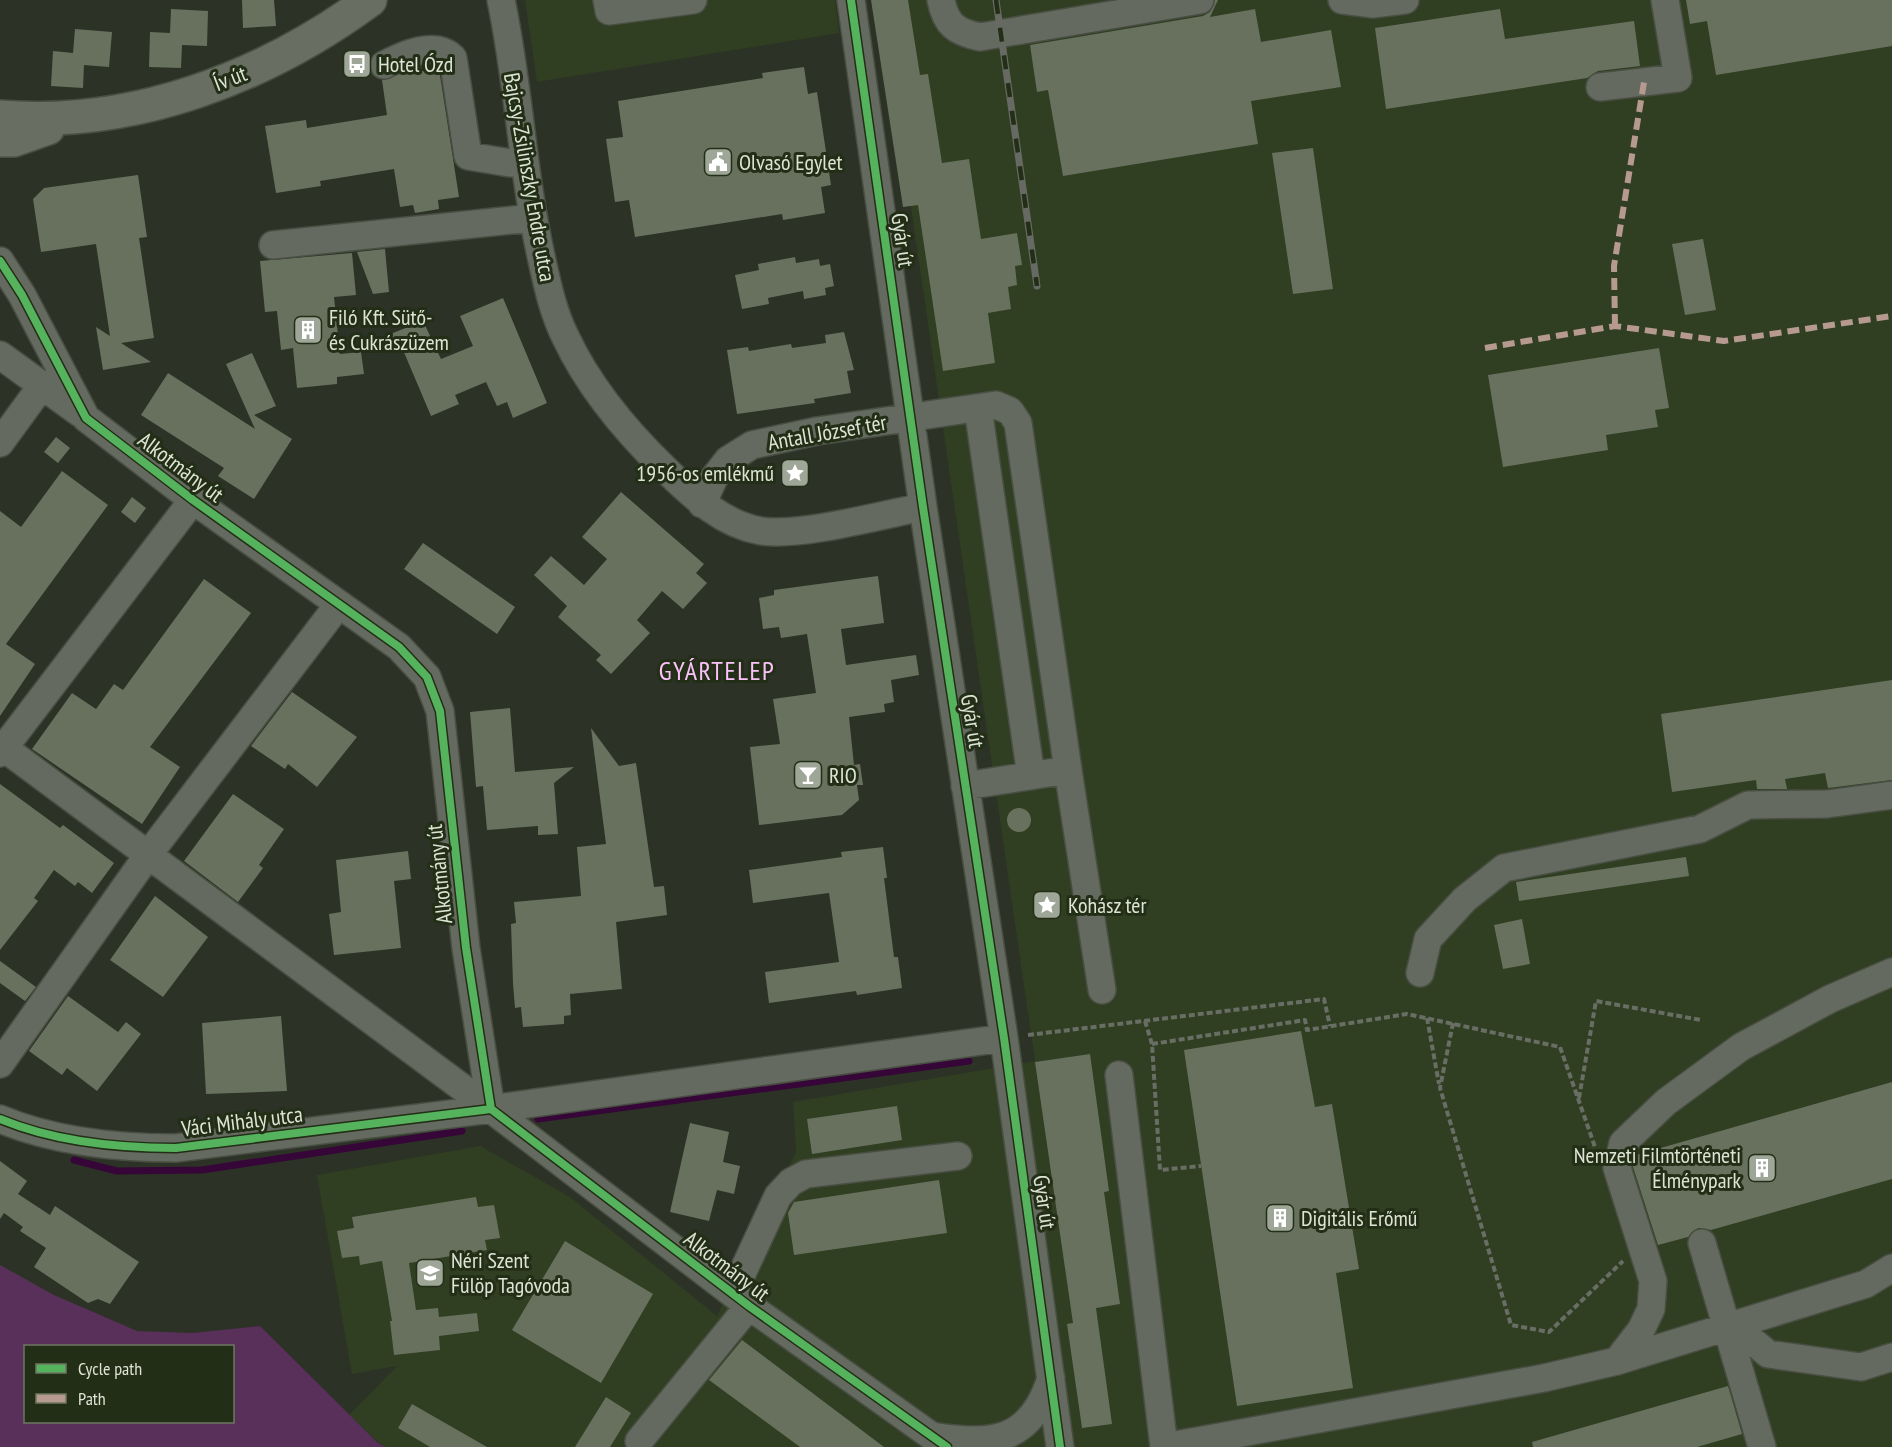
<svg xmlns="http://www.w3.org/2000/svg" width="1892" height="1447" font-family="'PT Sans Narrow',sans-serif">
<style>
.built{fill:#303e22}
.green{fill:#583059;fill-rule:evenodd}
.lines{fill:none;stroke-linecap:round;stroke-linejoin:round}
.stream{stroke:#360638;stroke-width:7}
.building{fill:#68715e}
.minor-casing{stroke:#494e42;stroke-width:30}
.major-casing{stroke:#494e42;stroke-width:36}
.path{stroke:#696e65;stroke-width:4;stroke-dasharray:6 3;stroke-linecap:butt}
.minor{stroke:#656a60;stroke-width:27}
.major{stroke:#686e61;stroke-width:33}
.rail-casing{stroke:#666a62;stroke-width:7}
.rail{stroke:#232e16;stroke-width:4.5;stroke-dasharray:14;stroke-linecap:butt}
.quiet{stroke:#b69a8f;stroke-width:6;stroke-dasharray:12 6;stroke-linecap:butt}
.cycleway-casing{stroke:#232e16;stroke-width:11}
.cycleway{stroke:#56b35d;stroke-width:8}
.labels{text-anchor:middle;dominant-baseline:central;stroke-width:6;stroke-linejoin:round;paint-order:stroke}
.poi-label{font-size:22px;fill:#dce4d5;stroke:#232e16;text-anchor:start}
.street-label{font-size:22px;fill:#dce4d5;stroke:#232e16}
.quarter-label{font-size:26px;letter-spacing:1.5px;fill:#fac1fb;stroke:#232e16}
</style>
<rect width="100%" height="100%" fill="#2c3226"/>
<path class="built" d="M525,0H835L839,33L537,82Z
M881,0H1892V1447H386L379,1443L349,1415L397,1366L352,1374L317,1175L480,1146L570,1197L717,1316L796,1152L793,1102L1035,1061Z"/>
<path class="green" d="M0,1265L54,1295L137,1331L192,1333L260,1326L378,1443L386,1447H0ZM26,1346H232V1422H26Z"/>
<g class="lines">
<path class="stream" d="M538,1119L969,1061
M74,1160L117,1171L202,1170L462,1131"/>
</g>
<path class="building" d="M242,0H274L276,26L243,28Z
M871,0H908L920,75L928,74L942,163L969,159L981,239L1017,233L1022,265L1015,266L1017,285L1008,287L1011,309L988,313L995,363L943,371L918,205L903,207Z
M1215,0H1218L1210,17L1255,9L1261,42L1331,30L1341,87L1251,101L1258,144L1063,176L1048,90L1037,92L1030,45L1203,16L1210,12Z
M1686,0H1892V46L1716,75L1707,21L1690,24Z
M171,9L208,11L207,46L182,45L181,68L149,67L150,32L170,33Z
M1500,9L1505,39L1634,21L1640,66L1598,71L1587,78L1386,109L1375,28Z
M75,29L112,32L109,67L84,65L83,88L51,86L53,51L73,53Z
M421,67L422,71L439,69L459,197L438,200L439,209L415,213L413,205L400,207L394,169L320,181L321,186L276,193L265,126L306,120L307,128L387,115L382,80Z
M804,67L808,94L817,92L831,185L821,187L825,213L783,220L782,214L635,237L629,200L615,202L606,139L623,137L618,101L763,78L762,73Z
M1313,148L1333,289L1293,294L1272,153Z
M138,175L147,237L139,238L154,338L121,343L151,362L103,370L96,327L110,336L96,244L41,252L33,199L44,188Z
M1703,239L1716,310L1685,315L1672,244Z
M385,249L389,292L373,294L357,252Z
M352,253L356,295L334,297L340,354L361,352L364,374L337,377V384L297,388L293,348L281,350L277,311L265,312L260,261Z
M795,257L796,263L819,259L820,266L830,264L834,286L825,288L826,295L804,299L803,291L768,298L769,304L742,309L735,275L759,270L758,264Z
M503,298L547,403L513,418L507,402L497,406L486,382L455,395L459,404L431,416L403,350L394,353L388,335L423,321L441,359L473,346L460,316Z
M844,332L854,370L847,371L851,393L814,399L815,403L737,414L727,350L748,347L749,351L791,344L792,348L826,343L825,335Z
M1659,348L1669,408L1655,410L1658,427L1606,435L1608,450L1503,467L1488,375Z
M252,353L276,406L254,415L292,439L254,499L218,476L224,468L141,415L168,373L255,429L226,364Z
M56,437L70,448L58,463L44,452Z
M62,471L108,505L6,644L35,664L0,716V511L21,527Z
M621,492L704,564L696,573L707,583L683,609L662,591L637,620L650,633L611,674L596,660L601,655L558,617L567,606L534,575L551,556L584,585L607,559L582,537Z
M132,497L146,508L135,523L121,512Z
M423,543L515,607L497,634L404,569Z
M878,576L884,623L841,629L846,665L916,655L919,675L891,680L894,702L884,704L885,712L849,717L854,765L860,764L863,785H857L859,800L842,815L759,825L750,747L780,744L773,699L816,693L807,634L781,638L779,627L763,629L759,598L774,595V590Z
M204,579L251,613L150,747L180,767L142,824L32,749L72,693L96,709L114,684L123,690Z
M1892,680V780L1828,788L1825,773L1785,779L1787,789H1757L1756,780L1672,792L1661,714Z
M292,692L357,737L317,787L288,764L285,769L251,746Z
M510,708L515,772L574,767L554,783L558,834L538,835V826L487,830L483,786L476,787L470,712Z
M591,728L619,766L636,763L654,887L664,886L667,915L616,922L622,989L570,994L571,1015L564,1016V1024L523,1027L521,1007L515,1008L513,983L511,924L516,923L514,902L581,896L577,847L606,844Z
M0,784L60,828L63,825L114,863L92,893L78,882L75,886L54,870L34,898L38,901L0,950Z
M233,794L284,829L259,865L263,868L238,902L184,861Z
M1007 820a12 12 0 1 1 24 0a12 12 0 1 1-24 0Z
M883,847L887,878H884L894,957H898L902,988L857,995L856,991L769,1003L765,972L839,962L829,893L753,903L749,870L842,857L841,852Z
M408,851L411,879L394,881L401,948L334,955L329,914L341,912L336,860Z
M1686,857L1689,876L1519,901L1516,882Z
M155,896L208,937L163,997L110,960Z
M1522,919L1530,964L1503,969L1494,925Z
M0,961L36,987L25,1001L0,983Z
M68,996L118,1032L126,1022L141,1034L97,1091L67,1068L62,1075L29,1051Z
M281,1016L287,1091L206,1094L202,1023Z
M1301,1031L1315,1107L1332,1104L1359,1269L1336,1273L1353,1388L1237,1406L1184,1050Z
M1090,1054L1109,1191L1104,1192L1120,1304L1096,1308L1112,1424L1082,1428L1067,1324L1073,1323L1035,1062Z
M1892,1082V1179L1711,1230L1698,1228L1688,1237L1658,1245L1633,1167L1636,1155Z
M897,1106L902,1140L812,1154L807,1119Z
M690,1123L729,1132L723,1162L740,1166L734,1194L717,1190L709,1221L670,1212Z
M0,1161L27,1181L18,1194L50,1215L55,1206L139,1262L110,1304L98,1299L88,1303L34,1267L46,1248L20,1231L23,1227L4,1213L0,1219Z
M939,1180L947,1233L794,1255L788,1213L794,1202Z
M476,1197L478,1207L494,1205L500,1238L485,1240L487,1250L409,1263L416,1310L438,1308L439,1317L477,1313L479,1331L439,1336L440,1350L394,1355L390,1321H392L382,1261L360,1265L359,1256L342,1258L337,1231L354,1228L352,1217Z
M565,1241L653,1294L601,1383L512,1330Z
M742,1340L884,1447H800L709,1380Z
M1728,1386L1742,1434L1697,1447H1533L1532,1442Z
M606,1397L631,1413L610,1447H575Z
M412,1404L487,1447H430L398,1428Z"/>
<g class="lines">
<g class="minor-casing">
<path id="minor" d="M501,0C519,85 522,171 541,256C547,283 553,313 566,338C589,387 626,431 664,468C692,495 721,524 761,531C800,537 881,515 923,507
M607,0L609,11L693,0
M851,0L923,507L1004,1038L1060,1447
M941,0C946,25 956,32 980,37L1200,0
M1342,0L1373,4L1405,0
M384,65C403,55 435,40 453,58L468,156L510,163L524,162
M1600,87L1678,78L1665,0
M273,245L532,218
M0,261L22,295L86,418L193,500L399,647L427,677L440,711L466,948L491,1109L749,1306L947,1447
M0,355L80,413
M978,408L1031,776
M0,443L43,384
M702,504L714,478L728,460L752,445L817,431L996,405L1010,411L1018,423L1068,770L965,786
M0,745L491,1109
M0,753L193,500
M1068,770L1102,990
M1420,973L1428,939L1465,899L1504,868L1700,829L1748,805L1827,804L1892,795
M0,1064L148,855L339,604
M1119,1075L1164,1447L1544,1378L1617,1361L1866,1284L1892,1268
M0,1119C55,1142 116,1148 176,1148L491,1109L1004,1038
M1702,1243L1762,1447
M733,1293L778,1196L791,1182L806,1174L958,1156
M1735,1326L1768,1354L1861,1367L1892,1357
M1617,1361L1641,1330L1651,1309L1653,1281L1617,1168L1623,1143L1666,1102L1741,1047L1830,999L1892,972
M932,1436C992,1446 1031,1442 1051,1378
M639,1441L749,1306"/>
</g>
<g class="major-casing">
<path id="major" d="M0,117C133,128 264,78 370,0
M0,140H14L48,128"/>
</g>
<path class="path" d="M1427,1018L1439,1084
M1145,1021L1152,1044L1160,1170L1201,1166
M1453,1023L1440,1088L1511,1325L1549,1332L1623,1261
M1028,1035L1324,999L1330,1026
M1152,1044L1305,1020L1307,1030L1407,1014L1560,1047L1595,1147
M1579,1098L1596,1001L1701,1020"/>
<use href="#minor" class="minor"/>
<use href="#major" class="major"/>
<g class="rail-casing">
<path id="rail" d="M996,0L1037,286"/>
</g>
<use href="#rail" class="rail"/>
<path class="quiet" d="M1615,326L1614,266L1644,82
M1485,348L1615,326L1724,341L1892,316"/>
<g class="cycleway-casing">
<path id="cycleway" d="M851,0L923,507L1004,1038L1060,1447
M0,261L22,295L86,418L193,500L399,647L427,677L440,711L466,948L491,1109L749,1306L947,1447
M0,1119C55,1142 116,1148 176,1148L491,1109"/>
</g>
<use href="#cycleway" class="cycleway"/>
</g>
<defs>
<g id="bus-square" transform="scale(1.5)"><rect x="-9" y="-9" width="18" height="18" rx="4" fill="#9ea698" stroke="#232e16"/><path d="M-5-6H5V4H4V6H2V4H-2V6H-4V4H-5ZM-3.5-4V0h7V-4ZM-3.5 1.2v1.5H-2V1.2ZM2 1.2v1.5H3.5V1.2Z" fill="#fff"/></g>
<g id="civic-square" transform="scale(1.5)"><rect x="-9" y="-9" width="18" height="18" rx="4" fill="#9ea698" stroke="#232e16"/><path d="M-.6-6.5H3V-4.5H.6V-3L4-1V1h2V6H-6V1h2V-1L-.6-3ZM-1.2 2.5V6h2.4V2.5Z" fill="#fff"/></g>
<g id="building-square" transform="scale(1.5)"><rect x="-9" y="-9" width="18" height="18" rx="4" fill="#9ea698" stroke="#232e16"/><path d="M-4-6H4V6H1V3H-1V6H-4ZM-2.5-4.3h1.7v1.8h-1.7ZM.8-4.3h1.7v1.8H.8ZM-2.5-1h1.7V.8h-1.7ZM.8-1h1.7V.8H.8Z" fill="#fff"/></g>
<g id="sight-square" transform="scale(1.5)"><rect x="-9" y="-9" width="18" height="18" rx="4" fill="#9ea698" stroke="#232e16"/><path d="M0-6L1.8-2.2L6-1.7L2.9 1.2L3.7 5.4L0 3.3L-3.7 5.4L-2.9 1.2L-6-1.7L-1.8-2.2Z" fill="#fff"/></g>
<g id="bar-square" transform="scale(1.5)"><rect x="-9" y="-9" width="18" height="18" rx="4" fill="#9ea698" stroke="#232e16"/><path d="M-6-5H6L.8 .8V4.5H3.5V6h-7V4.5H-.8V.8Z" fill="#fff"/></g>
<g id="school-square" transform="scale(1.5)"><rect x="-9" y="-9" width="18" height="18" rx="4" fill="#9ea698" stroke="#232e16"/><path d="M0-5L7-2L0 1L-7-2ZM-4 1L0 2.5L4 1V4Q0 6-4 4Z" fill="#fff"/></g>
</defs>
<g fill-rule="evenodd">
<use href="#bus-square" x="357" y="64"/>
<use href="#civic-square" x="718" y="162"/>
<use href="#building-square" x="308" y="330"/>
<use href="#sight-square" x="795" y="473"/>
<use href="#bar-square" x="808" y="775"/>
<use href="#sight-square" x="1047" y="905"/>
<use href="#building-square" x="1762" y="1168"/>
<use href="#building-square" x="1280" y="1218"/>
<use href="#school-square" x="430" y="1273"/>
</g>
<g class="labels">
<g class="poi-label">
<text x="378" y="64">Hotel Ózd</text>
<text x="739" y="162">Olvasó Egylet</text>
<text x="329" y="317">Filó Kft. Sütő-<tspan x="329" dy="25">és Cukrászüzem</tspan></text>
<text x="774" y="473" text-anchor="end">1956-os emlékmű</text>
<text x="829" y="775">RIO</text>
<text x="1068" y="905">Kohász tér</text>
<text x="1741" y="1155" text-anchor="end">Nemzeti Filmtörténeti<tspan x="1741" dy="25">Élménypark</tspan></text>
<text x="1301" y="1218">Digitális Erőmű</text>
<text x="451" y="1260">Néri Szent<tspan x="451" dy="25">Fülöp Tagóvoda</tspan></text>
</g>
<g class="street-label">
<text transform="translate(230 78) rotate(-21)">Ív út</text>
<text transform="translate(530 177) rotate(80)">Bajcsy-Zsilinszky Endre utca</text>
<text transform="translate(903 240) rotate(82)">Gyár út</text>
<text transform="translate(827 432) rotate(-10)">Antall József tér</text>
<text transform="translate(181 467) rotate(37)">Alkotmány út</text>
<text transform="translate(973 721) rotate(81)">Gyár út</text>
<text transform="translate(439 874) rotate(-96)">Alkotmány út</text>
<text transform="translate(242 1121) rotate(-7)">Váci Mihály utca</text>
<text transform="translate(1045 1202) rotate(82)">Gyár út</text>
<text transform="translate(727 1266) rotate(37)">Alkotmány út</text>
</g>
<g class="quarter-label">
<text x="717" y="670">GYÁRTELEP</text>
</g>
</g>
<rect x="24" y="1345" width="210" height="78" fill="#232e16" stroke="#6d7762" stroke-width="1.5"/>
<rect x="36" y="1364" width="30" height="9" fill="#56b35d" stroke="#6d7762" stroke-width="1.5"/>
<text x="78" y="1375" font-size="18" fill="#dce4d5">Cycle path</text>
<rect x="36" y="1394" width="30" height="9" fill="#b69a8f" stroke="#6d7762" stroke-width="1.5"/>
<text x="78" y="1405" font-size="18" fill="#dce4d5">Path</text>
</svg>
